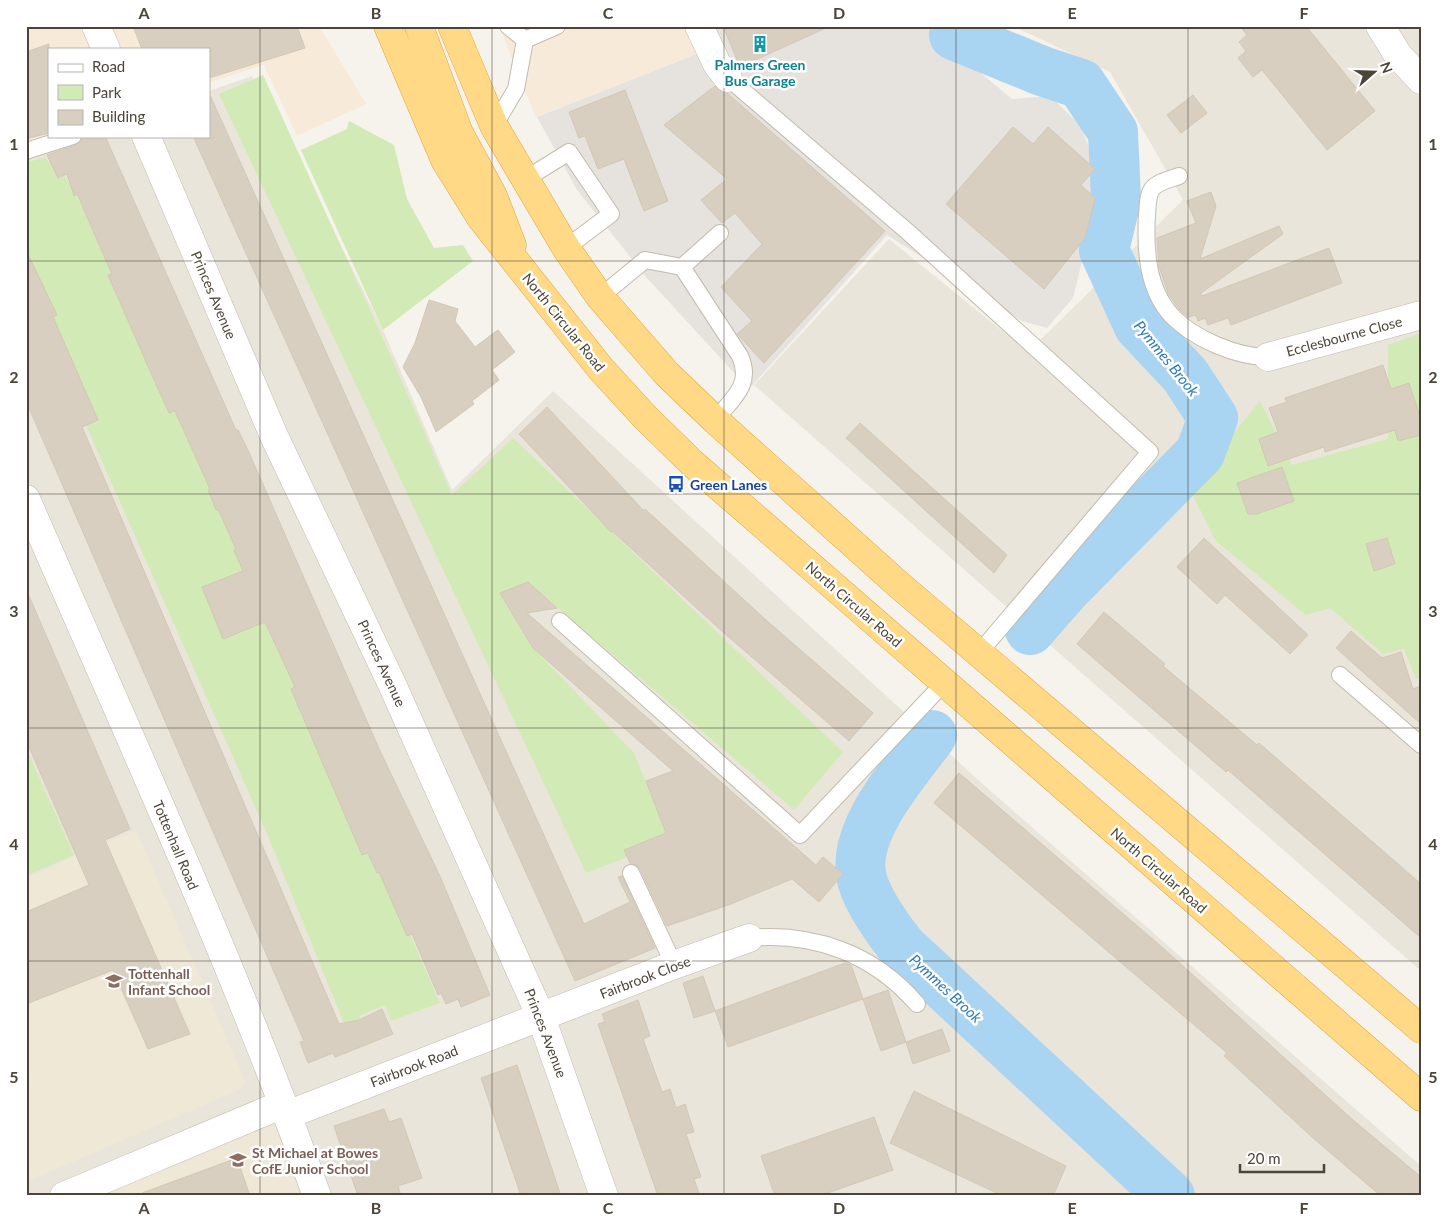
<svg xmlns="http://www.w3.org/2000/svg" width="1447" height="1222" font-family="Lato,sans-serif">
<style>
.residential{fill:#eae5da}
.commercial{fill:#f7ead8}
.industrial{fill:#e6e2dd}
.education{fill:#efe8d6}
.green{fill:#d2eab5}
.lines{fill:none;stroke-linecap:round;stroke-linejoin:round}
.river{stroke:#a9d4f2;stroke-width:50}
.building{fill:#d8cfc1;stroke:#d3c7b4}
.service-casing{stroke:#c2bbae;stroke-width:18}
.minor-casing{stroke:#c2bbae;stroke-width:29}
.trunk-casing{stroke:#e0a43c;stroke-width:29}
.service{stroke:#fff;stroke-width:16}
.minor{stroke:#fff;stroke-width:28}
.trunk{stroke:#ffd985;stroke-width:28}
.grid{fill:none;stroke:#4b4439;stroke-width:1;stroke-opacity:0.55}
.labels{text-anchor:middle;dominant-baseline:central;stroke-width:5;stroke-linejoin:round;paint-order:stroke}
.culture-label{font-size:14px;font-weight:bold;fill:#0d838f;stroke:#fff}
.street-label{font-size:14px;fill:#4b4439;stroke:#fff}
.transit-label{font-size:14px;font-weight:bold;fill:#164399;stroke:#fff;text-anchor:start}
.education-label{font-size:14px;font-weight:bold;fill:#785e54;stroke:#fff;text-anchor:start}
.water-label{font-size:15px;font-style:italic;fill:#2e7ab2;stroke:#fff}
.neatline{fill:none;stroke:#4b4439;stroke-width:2}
.grid-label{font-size:16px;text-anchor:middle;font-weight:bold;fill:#4b4439}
</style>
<rect width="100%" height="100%" fill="#f6f3ec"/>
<path class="residential" d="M1013,26H1421V971L754,385L889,239L1028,352L1183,200L1110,72Z
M252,76L282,146L290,144L383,330L452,490L553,391L986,787L1421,1166V1196H26V156L82,136H209V91Z"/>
<path class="commercial" d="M33,26H319L366,104L297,136L264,65L209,82V49H49V134L26,141V29Z
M499,26H687L697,54L536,117Z"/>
<path class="industrial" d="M690,26H939L936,36L1012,99L1050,96L1080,125L1102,179L1073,298L1047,328L1022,321L887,235L749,389L647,278L577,190L537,117L697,54Z"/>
<path class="education" d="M136,830L246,1083L241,1089L26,1182V878Z
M275,1125L300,1196H101Z"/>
<path class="green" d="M263,75L380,332L452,495L513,438L843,752L794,810L528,582L500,593L533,648L634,753L666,833L624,851L627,857L586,873L219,94Z
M349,121L394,145L407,199L434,248L463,245L473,261L383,330L301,150L347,129Z
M44,157L67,179L129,293L440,1003L391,1021L385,1005L359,1016L370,1044L354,1048L268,836L26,290V163Z
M1421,333V677L1416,679L1404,649L1383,654L1330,608L1306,615L1216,541L1189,488L1260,401L1292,465L1388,439V345Z
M26,748L74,855L26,876Z"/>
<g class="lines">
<path class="river" d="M956,26L954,35L1042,71L1081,84L1113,132L1116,200L1104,250L1139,326L1185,375L1213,418L1200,453L1064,591L1030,630
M932,735C906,771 854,827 861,874C864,896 888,930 902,947L1170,1196"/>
</g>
<path class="building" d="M133,26H297L305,48L209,78V49H142Z
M723,26H830L740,67Z
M1240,26H1306L1375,111L1327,150L1262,70L1253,77L1238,58L1246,51L1239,42L1247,35Z
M49,44V133L26,139V52Z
M715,86L727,93L885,231L764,363L737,334L752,321L721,287L762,244L735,213L722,223L701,200L727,179L664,125Z
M625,90L668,201L644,211L624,159L598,169L585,136L579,138L569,112Z
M209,93L584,924L630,902L618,877L622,876L655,948L575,981L193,136H209Z
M1193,95L1207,113L1181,133L1167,115Z
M1013,127L1033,144L1048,127L1095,169L1081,185L1095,198L1085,238L1044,289L946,204Z
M83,136H105L236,430H238L247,448L380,751L439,874L490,995L461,1007L458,999L446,1004L441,993L438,995L412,934L407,936L379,872L377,873L368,853L362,855L291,689L295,687L265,622L223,639L202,587L243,571L234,550L236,549L218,509L216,510L208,490L210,489L175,411L169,413L151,373L108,275L112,274L77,194L74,196L67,174L58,178L47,155L76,145Z
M1211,192L1216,206L1200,259L1279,226L1283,234L1201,293L1202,296L1329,248L1342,283L1231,325L1228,318L1208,325L1205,318L1198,321L1196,315L1188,317L1179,309L1168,293L1159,266L1157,238L1196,223L1187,201Z
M26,250L57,315L53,317L98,420L82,427L339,1024L359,1020L382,1009L393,1034L335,1057L333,1053L308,1063L300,1042L304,1041L26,401Z
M429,300L458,309L455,321L475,347L498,330L515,352L492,370L499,380L472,401L474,404L436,432L421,397L403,367L415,343Z
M1383,365L1391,389L1409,383L1421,419V435L1398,441L1395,430L1325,452L1324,447L1268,466L1259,439L1278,432L1269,408L1287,402L1285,398Z
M547,407L644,511L645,509L766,620L873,713L849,741L724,633L612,531L611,532L519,434Z
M860,423L1007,555L994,573L846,438Z
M1282,467L1294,501L1257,514H1248L1237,483Z
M1204,538L1308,635L1290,654L1225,595L1217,604L1177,567Z
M1387,538L1395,564L1374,571L1366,544Z
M528,582L557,608L527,613L816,865L823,857L843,874L819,902L792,879L731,904L667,926L640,869L636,865L630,863L624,850L666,833L646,781L673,771L533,648L500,593Z
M26,589L130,829L105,840L190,1034L148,1049L113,970L26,1004V912L89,885L26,740Z
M1104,612L1165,664L1163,666L1257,745L1259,743L1421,884V938L1228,770L1226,772L1077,644Z
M1351,631L1382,658L1401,652L1413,689L1421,686V724L1336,648Z
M959,773L1163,948L1353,1120L1421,1177V1196H1381L1313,1138L1224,1056L1227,1053L934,803Z
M845,963L851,965L863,999L728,1047L715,1011Z
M703,976L715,1011L694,1018L683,983Z
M888,990L906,1042L881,1051L863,999Z
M638,1000L650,1036L643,1039L662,1092L670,1089L676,1108L685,1104L694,1132L686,1134L701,1177L694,1179L700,1196H658L598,1024L605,1022L602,1014Z
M942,1029L950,1051L913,1064L906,1042Z
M517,1065L561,1196H521L481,1078Z
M914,1091L1066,1166L1053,1196H1003L890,1143Z
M384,1109L389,1122L401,1118L422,1178L398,1186L401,1196H358L334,1126Z
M874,1117L893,1170L819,1196H775L761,1156Z
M237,1158L250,1196H143L142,1193Z"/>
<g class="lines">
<g class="service-casing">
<path id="service" d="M508,26L525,40
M525,40L557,26
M728,78L908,232L1150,452L979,653
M494,126L516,89L525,40
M26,151L73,136
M1179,176C1171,179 1157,182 1152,189C1147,196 1148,207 1147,215C1145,249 1147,289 1172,316C1194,339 1237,357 1268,357
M524,180L569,152L611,214L566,248
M682,267L740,356C753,385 732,399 715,420
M600,297L645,260L682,267L720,233
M560,621L800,835L944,683
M1340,675L1421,745
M631,873L674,965
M749,938C814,932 874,954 917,1004"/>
</g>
<g class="minor-casing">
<path id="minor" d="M96,26L106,49
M699,26L717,64L728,78
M1380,26L1398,55L1421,80
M146,136L274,436L391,682L541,1017L604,1196
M1268,357L1421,315
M26,499C126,730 232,959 317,1196
M287,1115L674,965L749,938
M64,1196L283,1104"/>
</g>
<g class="trunk-casing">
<path id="trunk" d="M388,26L445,160L481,218L601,369L645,417L692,463L1421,1097
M419,26L459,133L493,196L512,245
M452,26L494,126L566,248L600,297L667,374L715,420L899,585L1421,1029"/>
</g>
<use href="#service" class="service"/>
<use href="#minor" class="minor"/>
<use href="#trunk" class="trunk"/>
</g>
<path class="grid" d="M260,26V1196M492,26V1196M724,26V1196M956,26V1196M1188,26V1196M26,261H1421M26,494H1421M26,728H1421M26,961H1421"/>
<defs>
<g id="building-bare" transform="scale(1.35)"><path d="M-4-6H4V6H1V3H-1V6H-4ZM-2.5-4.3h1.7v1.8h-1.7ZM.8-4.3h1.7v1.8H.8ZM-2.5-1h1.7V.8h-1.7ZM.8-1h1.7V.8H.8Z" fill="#0f9aa8" stroke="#fff" stroke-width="2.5" paint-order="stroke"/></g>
<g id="bus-bare" transform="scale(1.35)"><path d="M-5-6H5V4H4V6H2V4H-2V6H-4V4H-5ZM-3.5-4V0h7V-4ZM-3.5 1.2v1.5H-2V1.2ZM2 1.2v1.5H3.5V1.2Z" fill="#1a4fb4" stroke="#fff" stroke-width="2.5" paint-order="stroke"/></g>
<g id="school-bare" transform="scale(1.35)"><path d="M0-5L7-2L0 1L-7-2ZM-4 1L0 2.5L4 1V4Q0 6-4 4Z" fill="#8d6e63" stroke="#fff" stroke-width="2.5" paint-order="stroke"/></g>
</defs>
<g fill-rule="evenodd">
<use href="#building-bare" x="760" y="44"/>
<use href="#bus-bare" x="676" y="484"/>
<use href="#school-bare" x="114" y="981"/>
<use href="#school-bare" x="238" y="1160"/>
</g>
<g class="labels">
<g class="culture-label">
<text x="760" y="64">Palmers Green<tspan x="760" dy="16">Bus Garage</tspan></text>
</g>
<g class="street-label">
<text transform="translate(214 295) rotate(67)">Princes Avenue</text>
<text transform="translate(564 322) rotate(51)">North Circular Road</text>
<text transform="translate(1344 336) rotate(-15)">Ecclesbourne Close</text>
<text transform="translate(854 604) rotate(41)">North Circular Road</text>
<text transform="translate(382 663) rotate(65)">Princes Avenue</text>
<text transform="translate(176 845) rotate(67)">Tottenhall Road</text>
<text transform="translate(1159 870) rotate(41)">North Circular Road</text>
<text transform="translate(645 977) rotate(-21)">Fairbrook Close</text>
<text transform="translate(546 1033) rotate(69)">Princes Avenue</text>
<text transform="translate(414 1066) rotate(-21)">Fairbrook Road</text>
</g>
<g class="transit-label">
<text x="690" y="484">Green Lanes</text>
</g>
<g class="education-label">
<text x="128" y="973">Tottenhall<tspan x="128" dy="16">Infant School</tspan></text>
<text x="252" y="1152">St Michael at Bowes<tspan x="252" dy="16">CofE Junior School</tspan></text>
</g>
<g class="water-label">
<text transform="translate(1167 358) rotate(51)">Pymmes Brook</text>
<text transform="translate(946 988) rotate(43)">Pymmes Brook</text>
</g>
</g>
<rect width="1447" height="1222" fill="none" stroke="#ffffff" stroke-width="55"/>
<rect x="48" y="48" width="162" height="90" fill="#ffffff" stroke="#b7b4b0"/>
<rect x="58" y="64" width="25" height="8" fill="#ffffff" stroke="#b7b4b0"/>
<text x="92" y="72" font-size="15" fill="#4b4439">Road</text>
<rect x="58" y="85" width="25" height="15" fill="#d2eab5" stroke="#b7b4b0"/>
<text x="92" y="98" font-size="15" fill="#4b4439">Park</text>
<rect x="58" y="110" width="25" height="15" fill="#d8cfc1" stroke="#b7b4b0"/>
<text x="92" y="122" font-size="15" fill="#4b4439">Building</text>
<g transform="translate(1374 72) rotate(70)" stroke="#ffffff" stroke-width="4" paint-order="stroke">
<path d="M0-4L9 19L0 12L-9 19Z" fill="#4b4439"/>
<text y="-8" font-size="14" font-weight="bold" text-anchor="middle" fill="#4b4439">N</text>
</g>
<path d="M1240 1164v8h84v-8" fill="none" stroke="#4b4439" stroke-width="2.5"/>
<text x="1247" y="1164" font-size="15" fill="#4b4439" stroke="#ffffff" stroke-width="4" paint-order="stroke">20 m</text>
<rect x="28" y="28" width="1392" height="1166" class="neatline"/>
<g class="grid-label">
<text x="144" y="19">A</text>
<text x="376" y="19">B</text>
<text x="608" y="19">C</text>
<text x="839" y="19">D</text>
<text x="1072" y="19">E</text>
<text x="1304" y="19">F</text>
<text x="14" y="150">1</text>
<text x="1433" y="150">1</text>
<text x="14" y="383">2</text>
<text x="1433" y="383">2</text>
<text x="14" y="617">3</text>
<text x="1433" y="617">3</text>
<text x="14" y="850">4</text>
<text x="1433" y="850">4</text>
<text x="14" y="1083">5</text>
<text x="1433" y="1083">5</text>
<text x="144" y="1214">A</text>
<text x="376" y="1214">B</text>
<text x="608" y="1214">C</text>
<text x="839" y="1214">D</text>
<text x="1072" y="1214">E</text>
<text x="1304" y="1214">F</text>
</g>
</svg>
